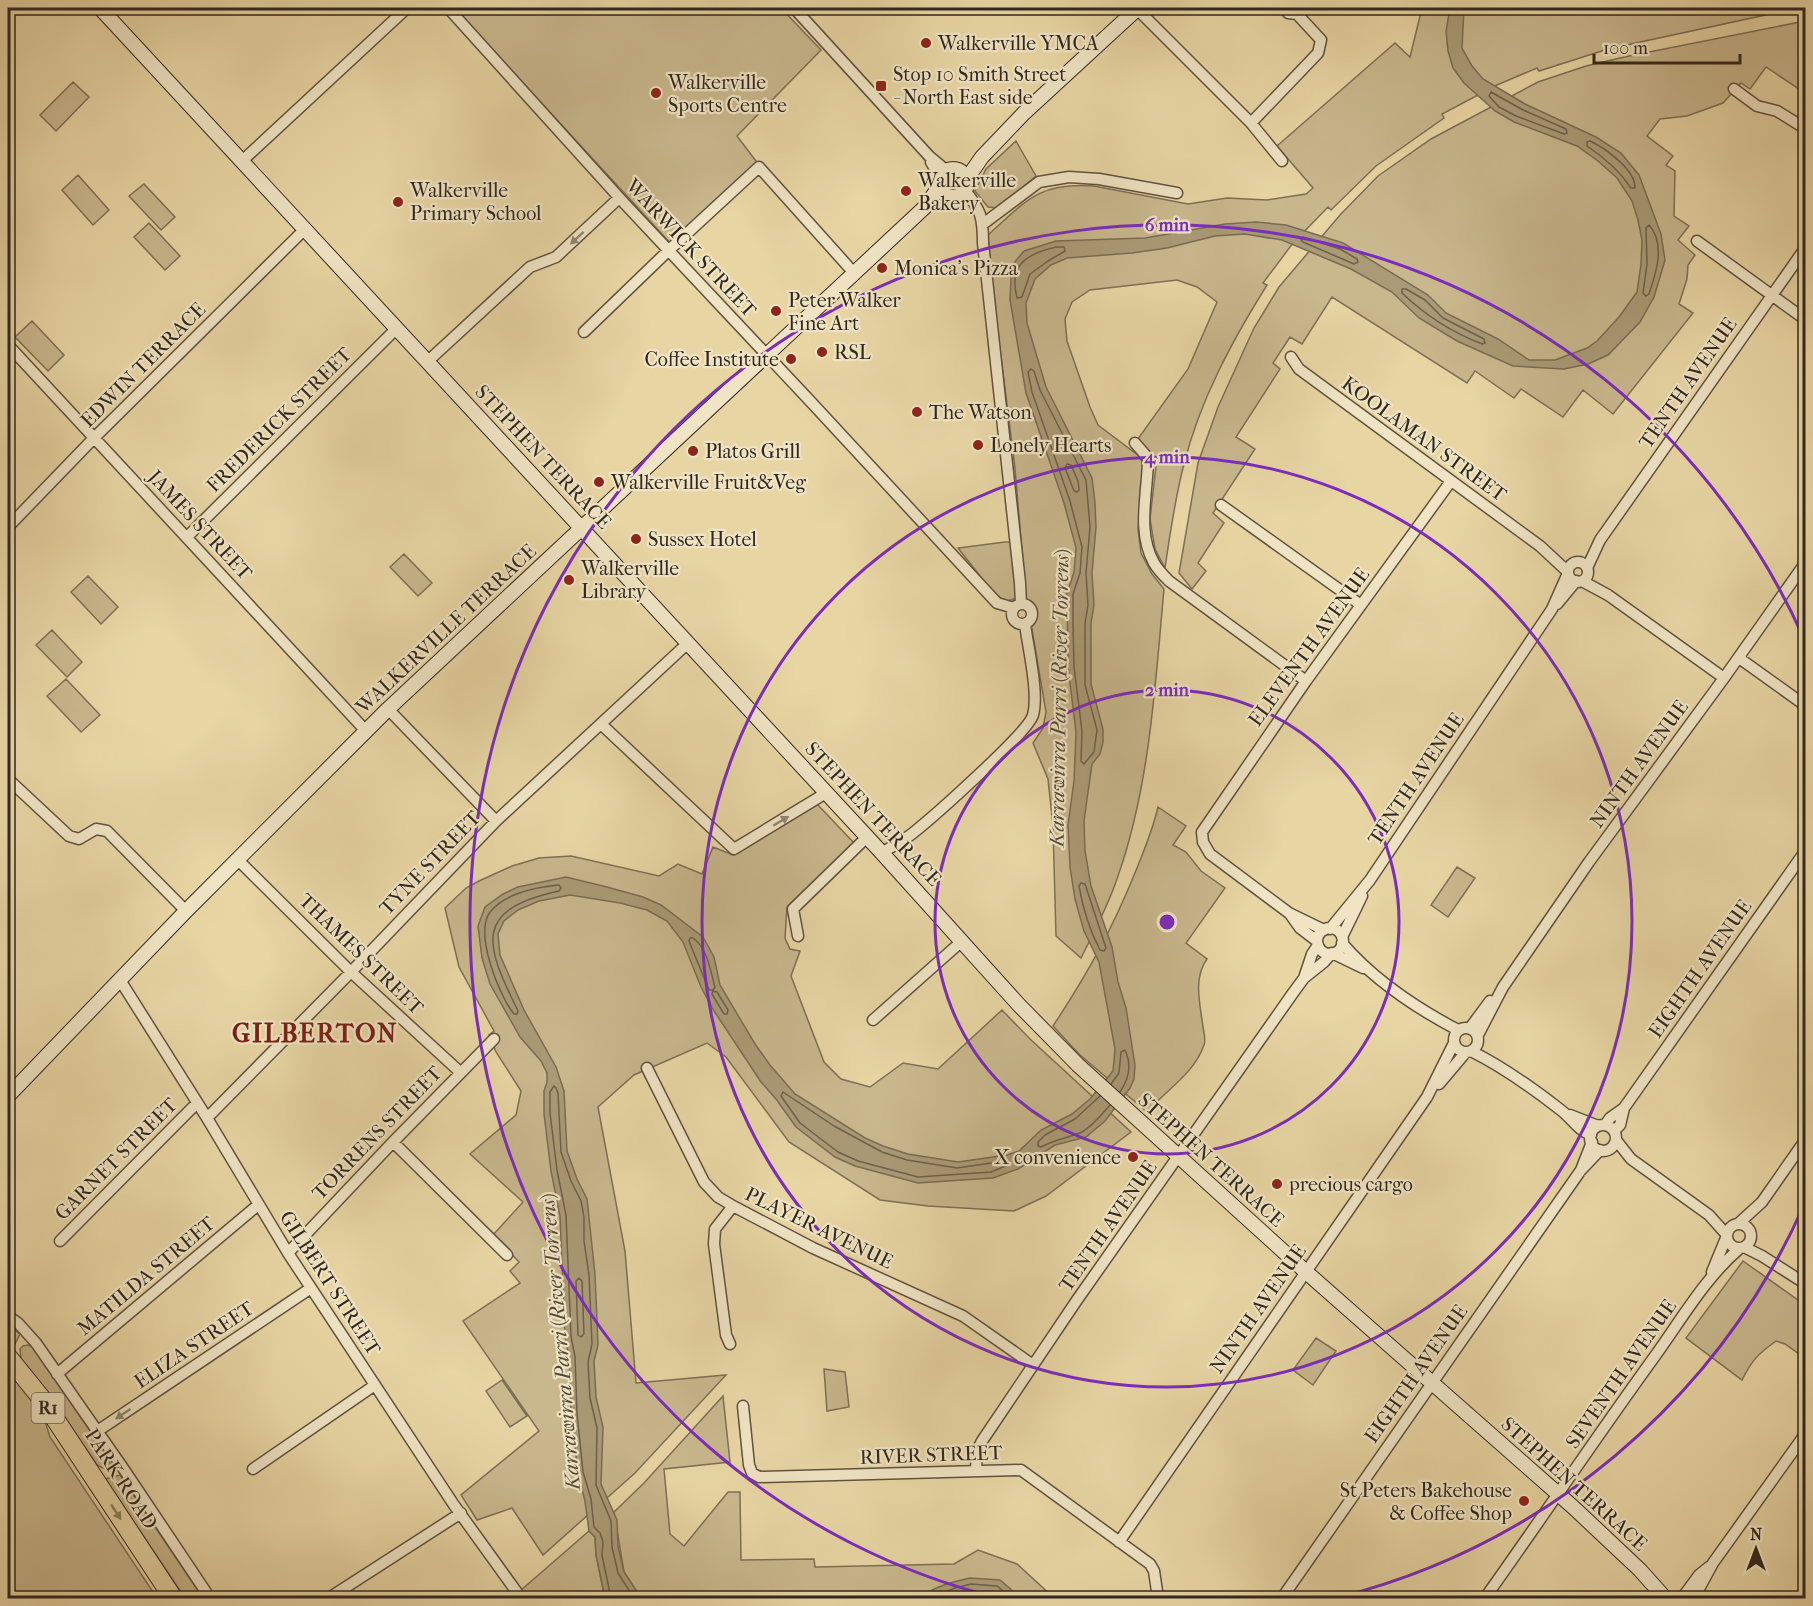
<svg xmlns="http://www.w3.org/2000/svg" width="1813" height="1606" font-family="'IM FELL French Canon',serif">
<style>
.green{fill:#c9b78d;stroke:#7d6f56;stroke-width:1.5}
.water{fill:#aa9a76;stroke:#7a6c53;stroke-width:1.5}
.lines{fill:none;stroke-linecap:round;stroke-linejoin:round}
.shore{stroke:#6e604a;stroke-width:1.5}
.street-casing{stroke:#5f5240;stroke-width:13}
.secondary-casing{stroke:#31271e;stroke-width:16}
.highway-casing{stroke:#31271e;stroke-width:20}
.street{stroke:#f0e4c4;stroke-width:10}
.secondary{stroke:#f0e4c4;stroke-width:14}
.highway{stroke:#e8d5a4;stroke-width:18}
.oneway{fill:#908671}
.oneway2{fill:#8c7e61}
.ring{fill:none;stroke:#7b2cbf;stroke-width:3}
.poi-dot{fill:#8f2418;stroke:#f0e4c4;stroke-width:2}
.labels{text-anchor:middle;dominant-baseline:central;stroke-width:4.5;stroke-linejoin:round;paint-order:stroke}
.shield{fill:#f0e4c4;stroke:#6a6050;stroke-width:1.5}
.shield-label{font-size:18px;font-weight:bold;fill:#31271e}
.poi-label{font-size:20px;fill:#31271e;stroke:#f0e4c4;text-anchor:start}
.street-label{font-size:20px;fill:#31271e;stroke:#f0e4c4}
.water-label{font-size:21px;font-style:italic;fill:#554a38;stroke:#f0e4c4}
.district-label{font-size:26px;font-weight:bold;letter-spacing:1.5px;fill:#7a1f14;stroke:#f0e4c4}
.centre{fill:#7b2cbf;stroke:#f0e4c4;stroke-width:3}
.ring-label{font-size:18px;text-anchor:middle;font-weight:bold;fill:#7b2cbf;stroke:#f0e4c4;stroke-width:4.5;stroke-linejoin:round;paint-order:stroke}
</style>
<rect width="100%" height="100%" fill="#e8d5a4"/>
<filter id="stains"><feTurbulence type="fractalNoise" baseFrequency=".00333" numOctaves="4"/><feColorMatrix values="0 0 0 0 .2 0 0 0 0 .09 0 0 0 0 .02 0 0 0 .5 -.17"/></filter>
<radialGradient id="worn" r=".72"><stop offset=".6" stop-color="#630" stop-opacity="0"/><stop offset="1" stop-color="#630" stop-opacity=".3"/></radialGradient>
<path class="green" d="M454,8H781L821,50L737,136L759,165L671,244Z
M1422,8H1798L1608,49L1539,71L1537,68L1497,85L1442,114L1444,118L1376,166L1331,210L1328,207L1293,243L1263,283L1267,285C1232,341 1200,400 1184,464C1175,498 1170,533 1165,568L1155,549L1150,519L1156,466L1149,452L1135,443L1188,369L1217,302L1197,287L1177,280L1090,290L1072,302L1065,319L1067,341L1090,407L1098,425L1139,456L1144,466L1138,529L1141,553L1152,574L1164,589C1155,686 1150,786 1117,879C1108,906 1094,932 1081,958L1056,936L1053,827L1048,779L1033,743L1043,728L1046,712L1031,624L1034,610L1026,600L1015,468L991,277L988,235C1026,201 1038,182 1094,186L1188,204L1227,198L1267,200L1306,194L1313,188L1277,146L1395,43L1410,57Z
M1805,21V93L1766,67L1750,89L1741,83L1723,103L1687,116L1660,119L1647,136L1673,156L1666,165L1675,171L1674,216L1689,226L1678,240L1695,255L1688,265L1687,279L1679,304L1693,313L1613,414L1583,390L1563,417L1521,389L1514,398L1475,371L1467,383L1332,297L1302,344L1290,337L1273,363L1280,369L1236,437L1255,449L1213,513L1224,523L1198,563L1206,571L1192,589L1179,573L1198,463L1218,407L1254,328L1279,287L1340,215L1378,176L1431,139L1538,82L1586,66L1629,56Z
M73,82L89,97L56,131L40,115Z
M1016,141L1036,176L998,208L988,207L975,191L986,169Z
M78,175L109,210L93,225L62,190Z
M144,184L175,217L161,230L129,196Z
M149,223L180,256L165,270L134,237Z
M32,321L64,355L48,371L15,337Z
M1005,542H1010L1018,591L1016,598L1005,602L991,590L958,548Z
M404,554L432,583L418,596L390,567Z
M88,576L118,607L101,624L71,592Z
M52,630L82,662L67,677L36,645Z
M66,679L100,715L81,732L47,696Z
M817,804L855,844L787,907L785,938L790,949L800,951L791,976L824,1062L841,1079L870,1087L903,1063L938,1069L1002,1010L1030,1039L1131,1132L1046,1196L1014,1211L928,1206L880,1200L789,1142L726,1057L707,1043L634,1075L598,1107L625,1251L636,1383L726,1375L635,1473L543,1555L512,1508L477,1520L461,1495L539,1431L463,1321L520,1283L510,1271L519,1262L493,1235L523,1202L470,1154L516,1115L521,1091L496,1052L489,1035L494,1031L459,967L445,908L466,888L479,881L512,866L539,858L571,856L659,876L678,864L702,874L713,847L733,855Z
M1158,807L1186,826L1173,845L1186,852L1201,871L1225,888L1186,943L1207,959C1193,978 1200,1004 1203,1027C1204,1032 1206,1040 1204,1045C1194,1074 1166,1090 1147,1112L1079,1054L1053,1026C1088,973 1113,928 1137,868C1145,848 1153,829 1158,807Z
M1457,867L1475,878L1448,917L1431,905Z
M1743,1261L1805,1305L1806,1359L1785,1344L1776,1341C1758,1354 1752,1360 1742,1380L1686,1338Z
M8,1325L20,1334L14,1346L9,1347Z
M1316,1338L1336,1351L1313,1385L1293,1370Z
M28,1345L35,1348L109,1459L111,1469L109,1471L97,1465L45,1389L21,1359L20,1349L23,1346Z
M8,1367L44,1418L50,1437L157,1598H10L8,1595Z
M824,1369L845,1372L849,1407L827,1411Z
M502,1380L527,1416L510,1427L486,1391Z
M723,1396L730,1462L664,1469L670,1534L684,1546L728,1492H740L741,1560L814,1559L815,1567L954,1564L978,1550L1017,1564L1054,1598H641L624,1572L614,1512L644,1483Z
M120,1475L203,1598H185L105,1479Z
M589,1531L595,1537L596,1555L605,1598H526L520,1591Z"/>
<path class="water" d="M1450,8H1464L1462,48L1472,66L1483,79L1525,104L1596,137L1621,153L1639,175L1661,234L1665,260L1654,297L1640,322L1608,355L1588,364L1564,369L1513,366L1457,341L1419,318L1392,292L1351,269L1282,240L1245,234L1215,236L1167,248L1132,253L1067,258L1051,265L1035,279L1026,303L1027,323L1046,387L1092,478L1095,503L1096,527L1092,573L1094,605L1091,623V684L1103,729V742L1100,754L1092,764L1084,821L1085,851L1091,886L1112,947L1118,982L1126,1008L1135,1065L1134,1079L1130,1088L1105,1121L1086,1137L1055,1145L1018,1169L993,1178L918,1183L855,1166L835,1157L796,1127L776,1099L761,1082L714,1011L701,987L683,942L667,921L647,910L620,903L570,895L539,901L518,910L504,921L498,934L500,955L524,1010L556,1067L564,1091L567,1151L577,1179L587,1199L595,1274L598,1345L594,1361L596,1397L603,1427L601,1484L617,1520L618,1546L624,1572L641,1598H605L596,1555L595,1537L589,1531L585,1501L578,1473L571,1413L569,1357L565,1337L560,1216L551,1171L544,1114V1091L547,1082V1073L541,1061L520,1037L490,984L482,958L478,926L485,907L503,894L518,887L566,877L607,887L643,897L661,905L703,937L714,957L720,985L755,1044L770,1065L795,1094L865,1138L883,1146L908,1154L958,1162L1007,1155L1019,1151L1041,1130L1072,1114L1090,1099L1113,1071L1115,1049L1099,962L1084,931L1075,899L1070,867L1068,825L1074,781L1076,732L1068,667L1067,593L1074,572L1076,548L1064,503L1026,393L1010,300L1011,278L1014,263L1024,251L1056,241L1145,238L1225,224L1256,222L1286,225L1343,243L1428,295L1446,313L1498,339L1529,360H1555L1587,348L1597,341L1619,317L1637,292L1641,264L1642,240L1638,220L1632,201L1617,178L1598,161L1577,146L1514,122L1495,111L1464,83L1453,68L1448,51L1446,31Z
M970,1578L1000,1580L1021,1598H921C933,1586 954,1582 970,1578Z"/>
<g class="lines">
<path class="shore" d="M1491,92L1523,110L1566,129L1567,133L1564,134L1516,116L1499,107L1489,96Z
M1590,141C1605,148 1636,170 1635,188H1631C1619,170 1605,158 1587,146V142Z
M1649,225C1666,244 1656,273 1649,294L1646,296L1643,293L1647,264L1646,228Z
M1303,237L1340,249L1357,259L1358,262L1354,264L1303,242L1301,240Z
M1056,247H1064L1065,251L1048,261L1030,274L1022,297L1017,298C1008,264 1027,254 1056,247Z
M1402,289H1406L1425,300L1443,318L1484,339L1485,343L1482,344C1451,332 1426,316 1402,293Z
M1031,369L1034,371L1040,390L1086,480L1090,527L1086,573L1088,605L1085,623V685L1097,730L1094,752L1084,764L1081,761L1082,731L1074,667L1073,625V594L1080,573L1082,547L1070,501L1032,392L1028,372Z
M1067,464L1071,465L1078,481L1079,490L1077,492L1074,491L1065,468Z
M1081,883L1085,884L1106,948L1104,951L1100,950C1089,929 1083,909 1079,886Z
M559,885L561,888L559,891C472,910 485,944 518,1011L517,1014H514C499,996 473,931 491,911C506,893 538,887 559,885Z
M690,938H693C708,949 710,970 715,987L713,990H709L707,985L689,941Z
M713,991L717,992L728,1010L727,1014H724L712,994Z
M1111,1084L1119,1073L1121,1052L1125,1050C1132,1065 1129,1079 1120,1092
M783,1092L834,1126L882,1152L907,1160L957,1168L1005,1161L1008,1165L991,1172L918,1177L858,1161L838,1152L800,1123L781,1096Z
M1100,1096L1075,1119L1045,1135L1038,1142V1146L1041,1147C1055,1139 1069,1138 1082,1132C1093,1126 1102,1114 1110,1105
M579,1278L582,1281L584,1334L581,1337L578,1335L576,1281Z
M611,1598L602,1555L603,1542L600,1533L594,1527L591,1499L583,1472L577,1413L575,1357L571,1336L566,1215L557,1170L550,1113V1092L554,1086L556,1088L558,1093L561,1152L571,1181L581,1201L584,1217V1241L589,1275L592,1344L588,1362L590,1398L597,1428L596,1485L611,1521L612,1547L618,1573L634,1598
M930,1598L955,1588L971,1584L997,1586L1012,1598"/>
<g class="street-casing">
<path id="street" d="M448,8L625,204L811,402L997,603L1014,608
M794,8L929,156L947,171
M1136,8L1251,123L1282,161
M1734,89L1757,106L1777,111L1806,129
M1251,123L1318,53L1321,40L1297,14L1288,13
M242,161L407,8
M931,162L940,178
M965,190C981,211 983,217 983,243L1020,583L1021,604
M983,224L1039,182L1069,177L1099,179L1177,193
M1697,241L1806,320
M584,332L669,250L759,167L854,273
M8,345L366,731
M1291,357L1299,369L1540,546L1568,572
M427,362L530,267L556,257L619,198
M1135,443L1148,458C1148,492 1136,531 1154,563C1158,570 1164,576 1169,581L1306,681
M1221,505L1361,605
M8,527L94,438L305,229
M187,537L397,328
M1568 572a10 10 0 1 1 20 0a10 10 0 1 1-20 0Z
M1587,568L1600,540L1806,247
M1582,581L1608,595L1724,678
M1557,604L1576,581
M1012 614a10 10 0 1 1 20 0a10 10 0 1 1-20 0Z
M1739,658L1806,706
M388,709L496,821
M601,724L734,849L826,793
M8,779L69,836L79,839L96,829L107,831L186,911
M882,853C892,846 903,841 913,833C933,817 1028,733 1033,715C1039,693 1028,648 1025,624
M238,860L351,972L460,1072
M1290,914L1300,928L1317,941
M1317 941a13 13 0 1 1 26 0a13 13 0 1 1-26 0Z
M1330,929L1370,880L1552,609L1568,573
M1324,930L1289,913L1210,854L1203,842L1202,832L1306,681L1451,481
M798,936L793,909L867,837
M1342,937L1362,896
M1342,943C1373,979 1416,1008 1458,1030
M1332,953L1363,968
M1304,978L1312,954L1318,945
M120,980L207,1118L288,1253L454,1505L521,1598
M873,1020L962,941
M1454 1040a12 12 0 1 1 24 0a12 12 0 1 1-24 0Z
M1470,1028L1490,1001
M1478,1035L1503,987L1589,862L1724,678L1806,562
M1471,1051C1503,1067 1534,1089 1562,1111C1572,1119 1579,1131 1591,1135
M647,1068L704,1182L718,1197L733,1206L813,1248L963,1316L1033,1365
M1439,1084L1466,1052
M1570,1115L1598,1126
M207,1118L351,972L496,821L688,643
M1605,1125L1610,1118L1624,1108L1806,850
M1590 1138a13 13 0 1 1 26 0a13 13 0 1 1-26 0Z
M1614,1131L1620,1125L1624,1108
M1616,1140L1631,1159L1709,1215L1726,1234
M393,1142L507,1255
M1581,1170L1592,1142
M1739,1223L1762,1202L1806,1139
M1727 1236a12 12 0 1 1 24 0a12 12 0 1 1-24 0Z
M60,1241L197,1103
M1744,1247L1762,1256L1806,1284
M288,1253L393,1142L494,1039
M1712,1272L1726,1238
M8,1316L18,1323L36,1343L123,1468L210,1598
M730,1344L726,1335L714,1244L715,1229L733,1206
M57,1374L258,1205
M743,1406L749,1465L752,1473L759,1477L1021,1470L1150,1564L1154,1571L1158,1598
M96,1432L311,1288
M253,1469L375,1385
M976,1470L977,1451L982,1441L1077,1300L1293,993L1304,978L1324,962L1331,954
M1119,1542L1427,1097L1454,1043
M329,1598L461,1513
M1282,1598L1581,1170L1600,1150
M1485,1598C1542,1518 1597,1436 1655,1356C1681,1320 1705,1278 1739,1249
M1682,1598L1699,1575L1709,1567
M1694,1598L1713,1563L1806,1433"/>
</g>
<g class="secondary-casing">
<path id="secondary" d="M100,8L882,853L1018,1004L1078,1065L1305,1271L1573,1507L1640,1570L1665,1598
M939 183a14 14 0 1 1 28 0a14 14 0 1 1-28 0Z
M966,180L982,157L1024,113L1138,8
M8,1096L186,911L388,709L925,207L939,187"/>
</g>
<g class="highway-casing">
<path id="highway" d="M8,1357L42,1399L173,1598"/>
</g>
<use href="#street" class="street"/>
<use href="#secondary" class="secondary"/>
<use href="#highway" class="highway"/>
</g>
<defs><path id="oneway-solid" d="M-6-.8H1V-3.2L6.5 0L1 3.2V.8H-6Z" transform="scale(1.5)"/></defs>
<g class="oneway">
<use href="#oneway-solid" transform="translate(577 238) rotate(137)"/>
<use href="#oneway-solid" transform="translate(781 821) rotate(-31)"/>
<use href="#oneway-solid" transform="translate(123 1414) rotate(146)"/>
</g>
<use class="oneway2" href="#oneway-solid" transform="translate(116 1512) rotate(57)"/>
<g class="ring">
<circle cx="1167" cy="922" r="232"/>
<circle cx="1167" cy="922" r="465"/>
<path d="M1804 1205A697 697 0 0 1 1336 1598M998 1598A697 697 0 1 1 1804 639"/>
</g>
<g class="poi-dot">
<circle cx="926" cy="43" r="6"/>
<rect x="875" y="80" width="12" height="12" rx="3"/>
<circle cx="656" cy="93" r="6"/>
<circle cx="906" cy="191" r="6"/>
<circle cx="398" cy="202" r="6"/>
<circle cx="882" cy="268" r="6"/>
<circle cx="776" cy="311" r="6"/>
<circle cx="822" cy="352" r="6"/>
<circle cx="791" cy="359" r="6"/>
<circle cx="917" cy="412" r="6"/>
<circle cx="978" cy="445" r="6"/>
<circle cx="693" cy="451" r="6"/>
<circle cx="599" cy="482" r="6"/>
<circle cx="636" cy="539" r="6"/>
<circle cx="569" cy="580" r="6"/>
<circle cx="1133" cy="1157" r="6"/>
<circle cx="1277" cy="1184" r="6"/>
<circle cx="1524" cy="1501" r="6"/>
</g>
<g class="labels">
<rect class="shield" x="31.5" y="1393" width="33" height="30" rx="4.5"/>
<g class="shield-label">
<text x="48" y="1408">R1</text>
</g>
<g class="poi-label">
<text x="938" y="43">Walkerville YMCA</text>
<text x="893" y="74">Stop 10 Smith Street<tspan x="893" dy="23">- North East side</tspan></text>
<text x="668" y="82">Walkerville<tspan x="668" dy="23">Sports Centre</tspan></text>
<text x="918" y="180">Walkerville<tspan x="918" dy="23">Bakery</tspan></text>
<text x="410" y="190">Walkerville<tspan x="410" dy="23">Primary School</tspan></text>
<text x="894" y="268">Monica's Pizza</text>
<text x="788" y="300">Peter Walker<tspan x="788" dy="23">Fine Art</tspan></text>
<text x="834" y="352">RSL</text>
<text x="779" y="359" text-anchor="end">Coffee Institute</text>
<text x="929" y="412">The Watson</text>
<text x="990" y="445">Lonely Hearts</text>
<text x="705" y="451">Platos Grill</text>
<text x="611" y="482">Walkerville Fruit&amp;Veg</text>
<text x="648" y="539">Sussex Hotel</text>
<text x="581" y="568">Walkerville<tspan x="581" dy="23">Library</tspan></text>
<text x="1121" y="1157" text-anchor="end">X convenience</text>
<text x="1289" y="1184">precious cargo</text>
<text x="1512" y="1490" text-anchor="end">St Peters Bakehouse<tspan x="1512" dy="23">&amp; Coffee Shop</tspan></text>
</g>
<g class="street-label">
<text transform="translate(691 248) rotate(47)">WARWICK STREET</text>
<text transform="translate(143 365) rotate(-45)">EDWIN TERRACE</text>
<text transform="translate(1688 383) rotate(-55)">TENTH AVENUE</text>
<text transform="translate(279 420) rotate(-45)">FREDERICK STREET</text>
<text transform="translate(1424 439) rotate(36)">KOOLAMAN STREET</text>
<text transform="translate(543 457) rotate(47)">STEPHEN TERRACE</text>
<text transform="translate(200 525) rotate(47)">JAMES STREET</text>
<text transform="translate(446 629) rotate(-43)">WALKERVILLE TERRACE</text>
<text transform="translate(1309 647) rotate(-54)">ELEVENTH AVENUE</text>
<text transform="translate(1639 764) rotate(-54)">NINTH AVENUE</text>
<text transform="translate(1416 779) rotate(-56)">TENTH AVENUE</text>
<text transform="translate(873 814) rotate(47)">STEPHEN TERRACE</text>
<text transform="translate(430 863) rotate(-46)">TYNE STREET</text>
<text transform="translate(361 954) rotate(44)">THAMES STREET</text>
<text transform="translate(1700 969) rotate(-55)">EIGHTH AVENUE</text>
<text transform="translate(377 1133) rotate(-46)">TORRENS STREET</text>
<text transform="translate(116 1159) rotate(-45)">GARNET STREET</text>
<text transform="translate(1211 1160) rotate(42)">STEPHEN TERRACE</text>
<text transform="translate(1108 1226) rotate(-55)">TENTH AVENUE</text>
<text transform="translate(819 1228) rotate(26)">PLAYER AVENUE</text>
<text transform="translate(146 1276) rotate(-40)">MATILDA STREET</text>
<text transform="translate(330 1283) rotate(57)">GILBERT STREET</text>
<text transform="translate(1258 1309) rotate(-55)">NINTH AVENUE</text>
<text transform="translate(194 1345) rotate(-34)">ELIZA STREET</text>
<text transform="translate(1416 1374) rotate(-55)">EIGHTH AVENUE</text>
<text transform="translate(1621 1374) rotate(-55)">SEVENTH AVENUE</text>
<text transform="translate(931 1455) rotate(-2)">RIVER STREET</text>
<text transform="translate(121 1479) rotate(57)">PARK ROAD</text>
<text transform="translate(1574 1484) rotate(42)">STEPHEN TERRACE</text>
</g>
<g class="water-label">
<text transform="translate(1059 698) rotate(-89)">Karrawirra Parri (River Torrens)</text>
<text transform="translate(560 1342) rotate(-95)">Karrawirra Parri (River Torrens)</text>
</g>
<g class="district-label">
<text x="315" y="1033">GILBERTON</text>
</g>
</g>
<circle cx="1167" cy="922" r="9" class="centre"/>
<g class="ring-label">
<text x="1167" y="231">6 min</text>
<text x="1167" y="463">4 min</text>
<text x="1167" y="696">2 min</text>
</g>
<rect width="1813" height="1606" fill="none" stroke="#e8d5a4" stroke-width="30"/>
<rect x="9" y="9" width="1795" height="1588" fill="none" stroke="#31271e" stroke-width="3"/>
<rect x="15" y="15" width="1783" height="1576" fill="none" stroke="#31271e" stroke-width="1.5"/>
<g transform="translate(1756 1549)" stroke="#f0e4c4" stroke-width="4.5" paint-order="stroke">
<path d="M0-4.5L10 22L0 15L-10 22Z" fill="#31271e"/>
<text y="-9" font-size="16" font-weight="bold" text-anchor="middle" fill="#31271e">N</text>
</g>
<path d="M1594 54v9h146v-9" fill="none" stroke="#31271e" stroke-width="3"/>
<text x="1603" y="54" font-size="18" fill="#31271e" stroke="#f0e4c4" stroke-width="4.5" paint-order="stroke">100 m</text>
<rect width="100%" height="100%" filter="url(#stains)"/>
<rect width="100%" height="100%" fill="url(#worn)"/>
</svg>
